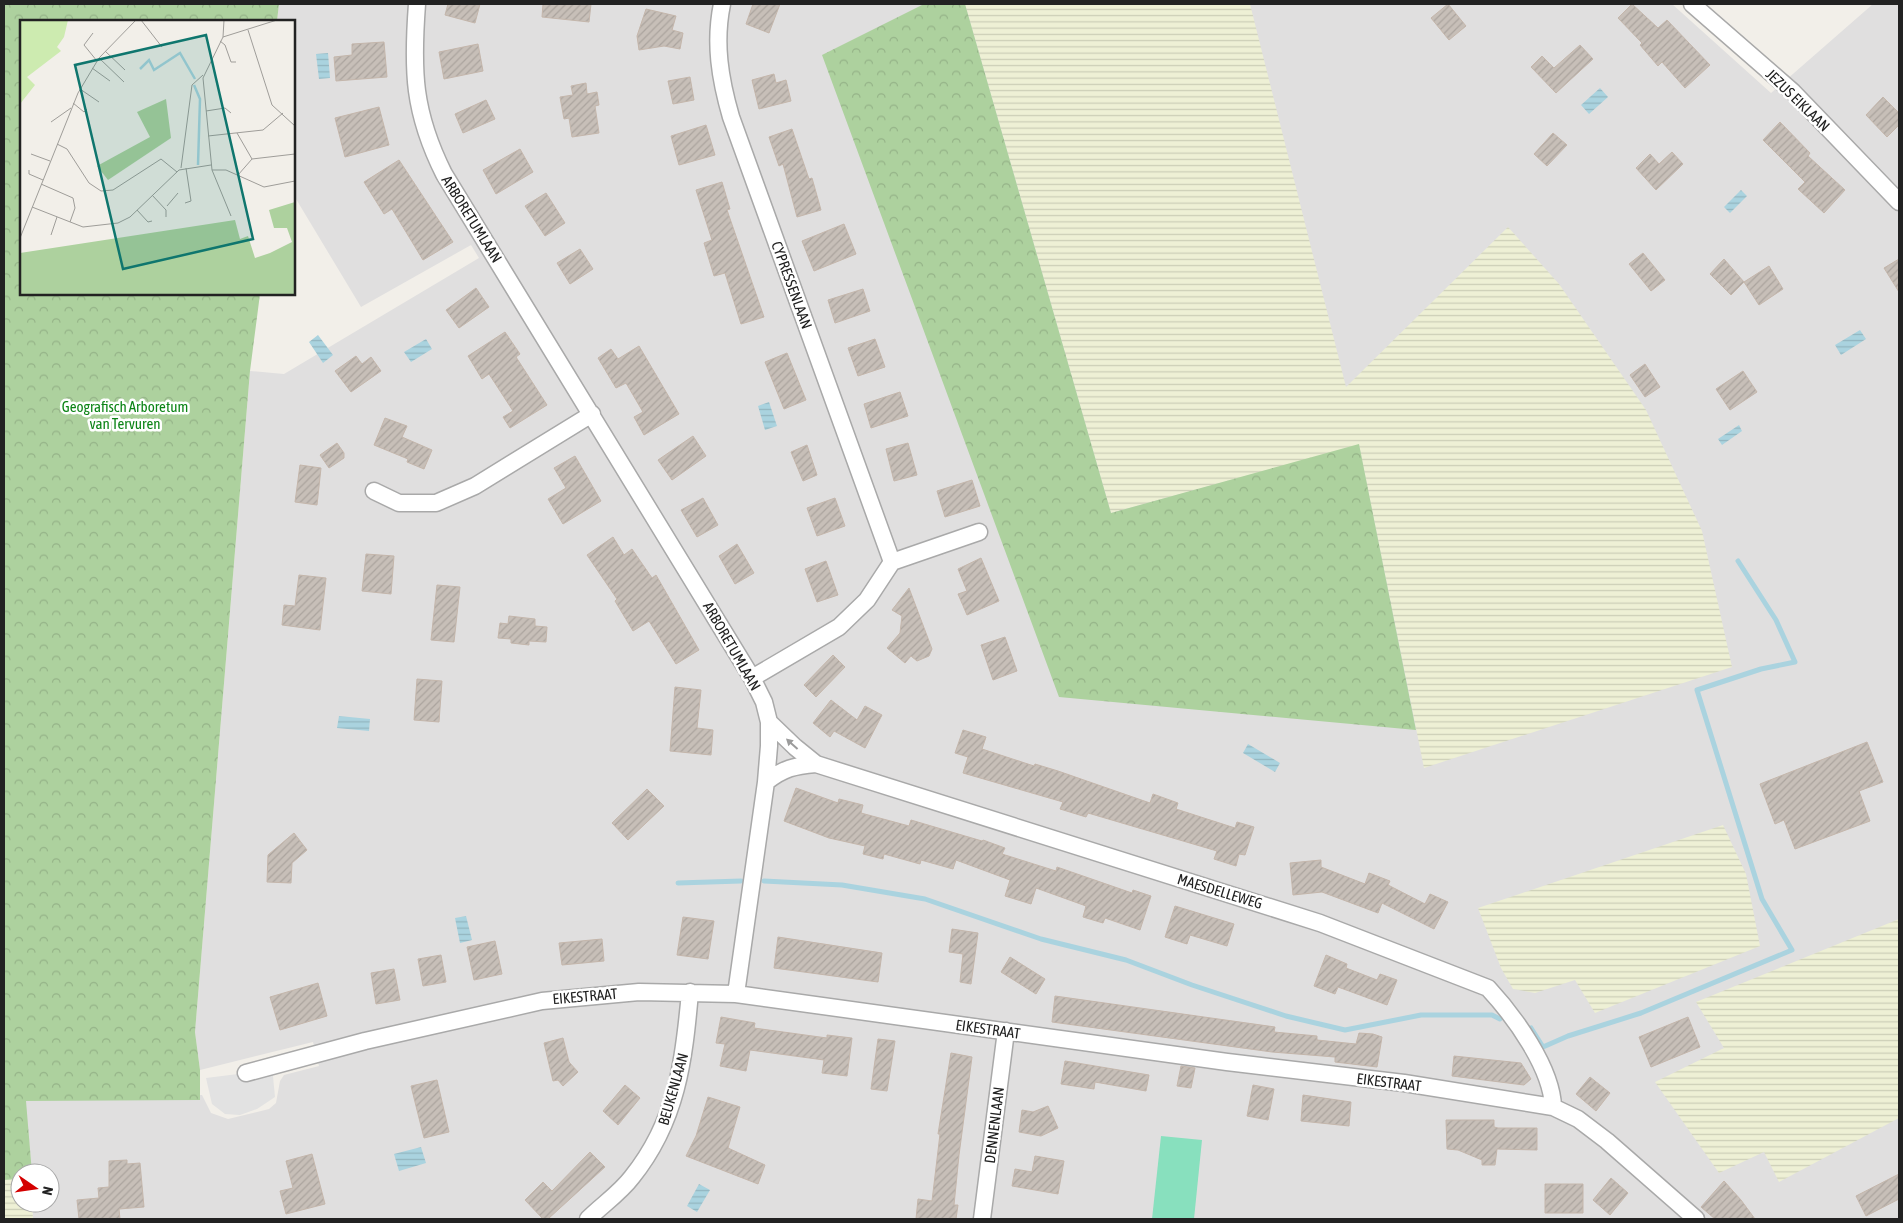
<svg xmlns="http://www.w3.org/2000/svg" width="1903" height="1223" font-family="'Asap Condensed',sans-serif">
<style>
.residential{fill:#e0dfdf}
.farmland{fill:url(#farmland-rules)}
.forest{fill:url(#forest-crowns)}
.pitch{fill:#88e0be}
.parking{fill:#e2e2e2}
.water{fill:url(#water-rules)}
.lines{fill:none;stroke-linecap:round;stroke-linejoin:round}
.stream{stroke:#aad3df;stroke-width:5}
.building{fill:url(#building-hatch);stroke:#c4b6ab}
.minor-casing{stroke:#a9a9a9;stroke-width:19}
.minor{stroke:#fff;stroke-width:16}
.oneway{fill:#9c9c9c}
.labels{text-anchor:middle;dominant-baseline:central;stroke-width:5;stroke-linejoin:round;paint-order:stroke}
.street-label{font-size:15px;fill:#222;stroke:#fff}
.park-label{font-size:15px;fill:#0c8416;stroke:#fff}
.inset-river{fill:none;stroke:#aad3df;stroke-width:2.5}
.inset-road{fill:none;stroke:#9f9d99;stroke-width:1}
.view{fill:#0f766e;fill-opacity:0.15;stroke:#0f766e;stroke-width:2.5}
.inset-edge{fill:none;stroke:#222;stroke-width:2.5}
</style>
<defs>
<pattern id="farmland-rules" width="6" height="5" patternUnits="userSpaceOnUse" patternTransform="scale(1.25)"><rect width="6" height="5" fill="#eef0d5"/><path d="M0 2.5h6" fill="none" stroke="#ccceb7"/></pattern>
<pattern id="forest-crowns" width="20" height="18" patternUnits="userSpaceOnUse" patternTransform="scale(1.25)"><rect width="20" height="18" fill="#add19e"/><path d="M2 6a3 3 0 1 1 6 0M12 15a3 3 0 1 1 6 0" fill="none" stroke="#95b388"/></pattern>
<pattern id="water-rules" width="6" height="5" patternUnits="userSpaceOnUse" patternTransform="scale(1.25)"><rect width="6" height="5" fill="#aad3df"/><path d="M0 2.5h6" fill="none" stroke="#92b5bf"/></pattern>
<pattern id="building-hatch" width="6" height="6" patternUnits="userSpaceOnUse" patternTransform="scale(1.25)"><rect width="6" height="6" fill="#c7bfb8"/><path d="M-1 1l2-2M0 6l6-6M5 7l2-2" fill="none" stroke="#aba49e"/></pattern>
</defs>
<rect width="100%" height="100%" fill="#f2efe9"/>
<path class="residential" d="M279,4H1672L1771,93L1873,4H1899V1219H33L32,1203H50V1173H32L25,1101L202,1095L211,1113L228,1119L269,1109L276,1103L280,1081L284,1075L319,1066L313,1042L200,1070L195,1032L250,371L284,374L479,258L471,245L361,307L296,199L294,198V21H277Z"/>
<path class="farmland" d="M965,4H1250L1346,387L1508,227L1559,284L1646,410L1702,531L1732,667L1424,768L1359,445L1111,513Z
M1723,825L1746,874L1760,946L1595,1013L1575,980L1535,993L1513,989L1501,968L1478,908Z
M1899,919V1118L1779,1182L1764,1152L1719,1173L1655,1082L1724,1048L1696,1002Z
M20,1179V1203H32L33,1219H4V1180Z"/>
<path class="forest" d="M4,4H279L277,21H21V294H260L250,371L195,1032L200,1070V1100L26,1101L32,1173H20V1179L4,1180Z
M924,4H965L1111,513L1359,444L1416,730L1059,697L822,55Z"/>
<path class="pitch" d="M1161,1136L1202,1140L1194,1219H1152Z"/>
<path class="parking" d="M272,1066L275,1097L257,1109L240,1115L225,1114L212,1104L206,1078L246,1073Z"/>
<path class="water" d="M328,53L330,78L319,79L316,54Z
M1600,88L1608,97L1589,114L1581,105Z
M1741,190L1747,196L1730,213L1724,207Z
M1860,330L1866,339L1841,355L1835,345Z
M318,335L333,355L323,363L309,342Z
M426,339L432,349L411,362L404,352Z
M769,402L777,426L765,430L758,406Z
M1739,425L1742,431L1722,445L1718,439Z
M339,716L370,719L369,731L337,728Z
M1248,744L1280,763L1275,772L1243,753Z
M466,916L472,940L460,943L455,918Z
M421,1147L426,1163L399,1171L394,1154Z
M699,1184L710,1190L697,1212L687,1206Z"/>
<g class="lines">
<path class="stream" d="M764,881L842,885L925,899L1041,939L1126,960L1192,985L1286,1016L1345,1030L1421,1015H1492L1500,1019
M678,883L741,881
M1531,1028L1543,1047L1568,1036L1641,1013L1792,950L1762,899L1697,690L1761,669L1795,662L1776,620L1738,561"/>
</g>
<path class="building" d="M448,4H480L475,23L445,15Z
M543,4H591L589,22L542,17Z
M753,4H780L769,33L746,24Z
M1448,4L1466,26L1449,40L1431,18Z
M1632,4L1658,28L1667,20L1710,65L1685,88L1662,62L1658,66L1640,45L1642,43L1618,18Z
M646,9L676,16L672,30L683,33L680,49L664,46L639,50L637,36Z
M384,42L387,77L336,81L334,57L352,55V44Z
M478,44L483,71L444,79L439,52Z
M1580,45L1593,59L1556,93L1531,67L1542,56L1554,68Z
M774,74L776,83L786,80L791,101L759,109L752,80Z
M690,77L694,100L673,104L668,81Z
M586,83L587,94L597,92L599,105L595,106L599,133L572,137L569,118L564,119L560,97L573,95L571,86Z
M1883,97L1899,113V125L1887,137L1866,115Z
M486,100L495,119L463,133L455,114Z
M379,107L389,145L345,157L335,118Z
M1780,122L1810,153L1808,156L1845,190L1824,213L1798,189L1805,182L1763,140Z
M706,125L715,155L679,165L671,136Z
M792,129L809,179L812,178L821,210L797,217L783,164L779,166L769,137Z
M1553,133L1567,145L1547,166L1534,154Z
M520,149L533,172L496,194L483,170Z
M1672,152L1683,164L1656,190L1636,168L1650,154L1659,164Z
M399,160L453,242L423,260L392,209L384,214L364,182Z
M722,182L730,209L727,210L764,317L741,324L725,273L714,276L704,243L712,240L696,190Z
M546,193L565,223L545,236L525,206Z
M844,224L856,254L814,271L802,241Z
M580,249L593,269L570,284L557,263Z
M1643,253L1665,280L1651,291L1629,264Z
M1724,259L1744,282L1769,266L1783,289L1759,305L1744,282L1731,295L1710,274Z
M1899,259V292L1884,268Z
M476,288L489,307L459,328L446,310Z
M863,289L870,311L835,323L828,300Z
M505,332L520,354L516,357L547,405L510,428L503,417L513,411L489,374L482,379L468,356Z
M875,339L885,367L858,376L848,348Z
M639,346L679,414L644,435L634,417L643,412L626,383L616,388L598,358L611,349L618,359Z
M787,353L806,400L784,409L765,362Z
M356,356L362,364L371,357L381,371L351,392L335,371Z
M1645,364L1660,387L1645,397L1630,375Z
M1743,371L1757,392L1730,410L1716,389Z
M900,392L908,416L871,428L864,404Z
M385,418L407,426L402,437L432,450L424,469L407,462L408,459L374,445Z
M693,436L706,456L672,480L658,460Z
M337,443L344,453V458L329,468L320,455Z
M908,443L917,475L894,481L886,449Z
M807,445L817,475L803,481L791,452Z
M575,456L601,501L563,524L548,499L566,488L554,468Z
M300,465L321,468L317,505L295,502Z
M972,480L980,506L945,517L937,491Z
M703,498L718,525L697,537L681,510Z
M835,498L845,526L817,536L807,508Z
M613,537L624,555L632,549L652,578L656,575L699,650L676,664L649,621L633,631L615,601L617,599L587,555Z
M737,544L754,573L735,584L719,556Z
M366,554L394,556L391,594L362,591Z
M981,558L999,601L967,615L958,594L967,591L958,569Z
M826,561L838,595L817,602L805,569Z
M299,575L326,578L320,630L282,625L284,605L295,606Z
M437,585L460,587L454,642L431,640Z
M909,588L932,649L929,656L917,661L911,656L905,663L887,648L900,633L902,616L892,610Z
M509,616L535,619V626L547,627L546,642L529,641V645L511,643V639L498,638L500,623L508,624Z
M1005,637L1017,671L993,680L981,645Z
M833,655L845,667L816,697L804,685Z
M417,679L442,681L439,722L414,720Z
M675,687L701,690L697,728L713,730L711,755L670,751Z
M831,700L857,720L865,706L882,715L865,748L834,731L830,737L813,723Z
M963,730L986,737L982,749L1034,766L1035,764L1058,771L1150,803L1153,794L1178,803L1176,809L1235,828L1237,822L1254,827L1245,855L1239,854L1236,866L1214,859L1217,851L1088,813L1086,817L1060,809L1063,802L963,773L968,757L955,753Z
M1867,742L1883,782L1859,791L1870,821L1795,849L1784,820L1775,824L1760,784Z
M796,788L838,803L839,799L863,805L861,813L909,826L911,820L982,841L983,840L1005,848L1002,854L1056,871L1057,867L1132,893L1133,890L1151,896L1140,930L1105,918L1103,923L1083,917L1086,906L1036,888L1031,904L1005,896L1010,880L956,860L953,869L921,860L920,864L884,854L883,859L863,854L865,846L829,838L784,821Z
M647,789L664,806L628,840L612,823Z
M294,833L307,850L292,863L291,883L267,882L268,855Z
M1321,860V867L1365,884L1369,873L1390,881L1388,885L1425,904L1430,894L1448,902L1434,929L1382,903L1378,913L1322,892L1293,895L1290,863Z
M1175,906L1234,924L1227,946L1190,935L1187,944L1165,937Z
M683,917L714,921L708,959L677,955Z
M952,929L978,933L971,984L960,982L963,954L949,952Z
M778,937L882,953L878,982L774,968Z
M602,939L604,961L562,965L559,943Z
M495,941L502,974L474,980L467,947Z
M441,955L446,982L423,986L418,959Z
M1326,955L1347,964L1346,968L1377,980L1380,974L1397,980L1387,1005L1338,987L1335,994L1314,986Z
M1010,957L1045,979L1036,994L1001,972Z
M394,969L400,1000L376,1004L371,973Z
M318,983L327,1016L280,1030L270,997Z
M1055,996L1275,1027L1274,1032L1317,1036V1040L1356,1044L1359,1033L1373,1034L1382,1037L1377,1067L1335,1062V1057L1272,1052L1052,1022Z
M721,1017L755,1023L754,1028L827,1038V1035L852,1038L847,1076L822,1073L824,1060L750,1050L746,1071L720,1066L725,1044L716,1043Z
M1688,1017L1700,1047L1651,1067L1639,1037Z
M563,1038L569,1062L578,1072L563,1086L558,1080L553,1081L544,1043Z
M878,1039L895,1041L887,1091L871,1089Z
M951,1053L972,1057L959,1155L954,1205H958L956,1219H916L918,1199L932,1201L940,1134H938Z
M1454,1056L1521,1063L1531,1079L1524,1085L1452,1076Z
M1065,1061L1149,1075L1146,1091L1095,1082L1094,1089L1061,1084Z
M1181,1066L1195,1068L1191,1088L1177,1086Z
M1590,1077L1610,1093L1596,1111L1576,1094Z
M437,1080L449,1132L424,1138L411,1086Z
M625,1085L640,1098L618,1125L603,1111Z
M1253,1085L1274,1089L1268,1120L1247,1116Z
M1303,1095L1351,1102L1349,1126L1301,1121Z
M708,1097L740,1107L728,1148L765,1165L758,1184L686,1156L696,1136Z
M1048,1106L1058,1128L1041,1136L1019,1132L1022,1110L1033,1112Z
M1446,1120H1494V1127L1498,1128H1537V1150L1497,1149L1495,1165H1482V1160L1458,1150L1447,1149Z
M590,1152L605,1167L548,1219H543L525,1200L543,1182L552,1191Z
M312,1154L325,1204L286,1214L280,1191L293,1188L286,1161Z
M1035,1156L1064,1161L1058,1194L1012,1186L1015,1169L1032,1172Z
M127,1160V1164L140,1163L144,1207L119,1209L120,1219H79L77,1200L99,1198L98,1188L109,1187V1161Z
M1899,1174V1199L1866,1216L1856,1196Z
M1611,1178L1628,1193L1610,1215L1593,1200Z
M1724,1181L1741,1200L1755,1219H1715L1701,1207Z
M1545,1184H1583V1213H1545Z"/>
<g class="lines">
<g class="minor-casing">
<path id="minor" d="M417,4C412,71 413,112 444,174L752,678L764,702L769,722V746L766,782L736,994
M722,4C714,43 720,79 731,117L892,562L867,600L839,627L752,678
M1692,4L1793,92L1899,202
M374,491L399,503H436L475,486L592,414
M892,562L979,532
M769,722L795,747L816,764L1320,923L1488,988C1514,1016 1552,1068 1553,1107
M766,782C784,768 794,766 816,764
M246,1073L365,1041L542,1001L639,992L736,994L1227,1062L1404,1083L1553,1107L1578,1119L1607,1141L1696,1219
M588,1219C602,1205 620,1193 632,1177C677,1121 684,1061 690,992
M982,1219L1006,1031"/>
</g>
<use href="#minor" class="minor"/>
</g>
<defs><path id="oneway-solid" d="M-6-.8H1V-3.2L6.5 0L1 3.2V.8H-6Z" transform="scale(1.25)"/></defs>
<use class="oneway" href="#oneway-solid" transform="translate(792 744) rotate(-138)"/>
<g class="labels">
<g class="street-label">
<text transform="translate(1798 100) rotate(44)">JEZUS EIKLAAN</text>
<text transform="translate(472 219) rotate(58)">ARBORETUMLAAN</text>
<text transform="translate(792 285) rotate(70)">CYPRESSENLAAN</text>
<text transform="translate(732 646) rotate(60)">ARBORETUMLAAN</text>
<text transform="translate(1220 891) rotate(17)">MAESDELLEWEG</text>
<text transform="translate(585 996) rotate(-5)">EIKESTRAAT</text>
<text transform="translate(988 1029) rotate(8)">EIKESTRAAT</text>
<text transform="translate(1389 1082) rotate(7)">EIKESTRAAT</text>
<text transform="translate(673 1089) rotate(-74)">BEUKENLAAN</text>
<text transform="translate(994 1125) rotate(-83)">DENNENLAAN</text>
</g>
<g class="park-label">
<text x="125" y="406">Geografisch Arboretum<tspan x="125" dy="17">van Tervuren</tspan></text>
</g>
</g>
<g transform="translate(20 20)">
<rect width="275" height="275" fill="#f2efe9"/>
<path d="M0,0H48L44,17L37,27L41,31L7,57L15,65L0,84Z" fill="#cdebb0"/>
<path d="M146,79L151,118L88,160L77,146L130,117L117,92ZM275,182V275H0V233L215,200L220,219L228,216L235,238L250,233L272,222L267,208H254L249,190Z" fill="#add19e"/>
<path class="inset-river" d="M120,49L129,40L134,50L160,33L175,59M174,65L180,79L178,145"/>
<path class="inset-road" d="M121,0L142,27M228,10L252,85L275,106M73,13L64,25L77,41M203,17L183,58L192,150L211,196M203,17L257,0M203,17L204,0M200,21L205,25L211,42H216M85,31L105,50M79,38L104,62M72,48L90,61M60,69L79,82M53,83L64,92L67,89M186,91L205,88L211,93M31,102L51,88M217,113L232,139M188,116L243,110L263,93M37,124L47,129L69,163L81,171L93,170L141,139L157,152M11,134L30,141M161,148L172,65L183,55M9,150V154L23,160M192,150H206L244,167L275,161M218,155L232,139L275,134M21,164L53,178L55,188L50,202M132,175L146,190V197M165,183L171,181L166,148M147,186L158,173M12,187L63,207L98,203L110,197L159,150L191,145M117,190L128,202L132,201M31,215L37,197M0,218L58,73L79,38L116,0"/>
<path class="view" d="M186,15L233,219L103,249L55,45Z"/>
<rect width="275" height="275" class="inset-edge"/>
</g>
<rect width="1903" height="1223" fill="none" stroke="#222222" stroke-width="10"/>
<g transform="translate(35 1188) rotate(103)"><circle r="24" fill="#ffffff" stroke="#a7a7a7"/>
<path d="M0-4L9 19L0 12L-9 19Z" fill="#d40000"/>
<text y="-8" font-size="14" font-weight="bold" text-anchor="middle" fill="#222222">N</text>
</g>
</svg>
